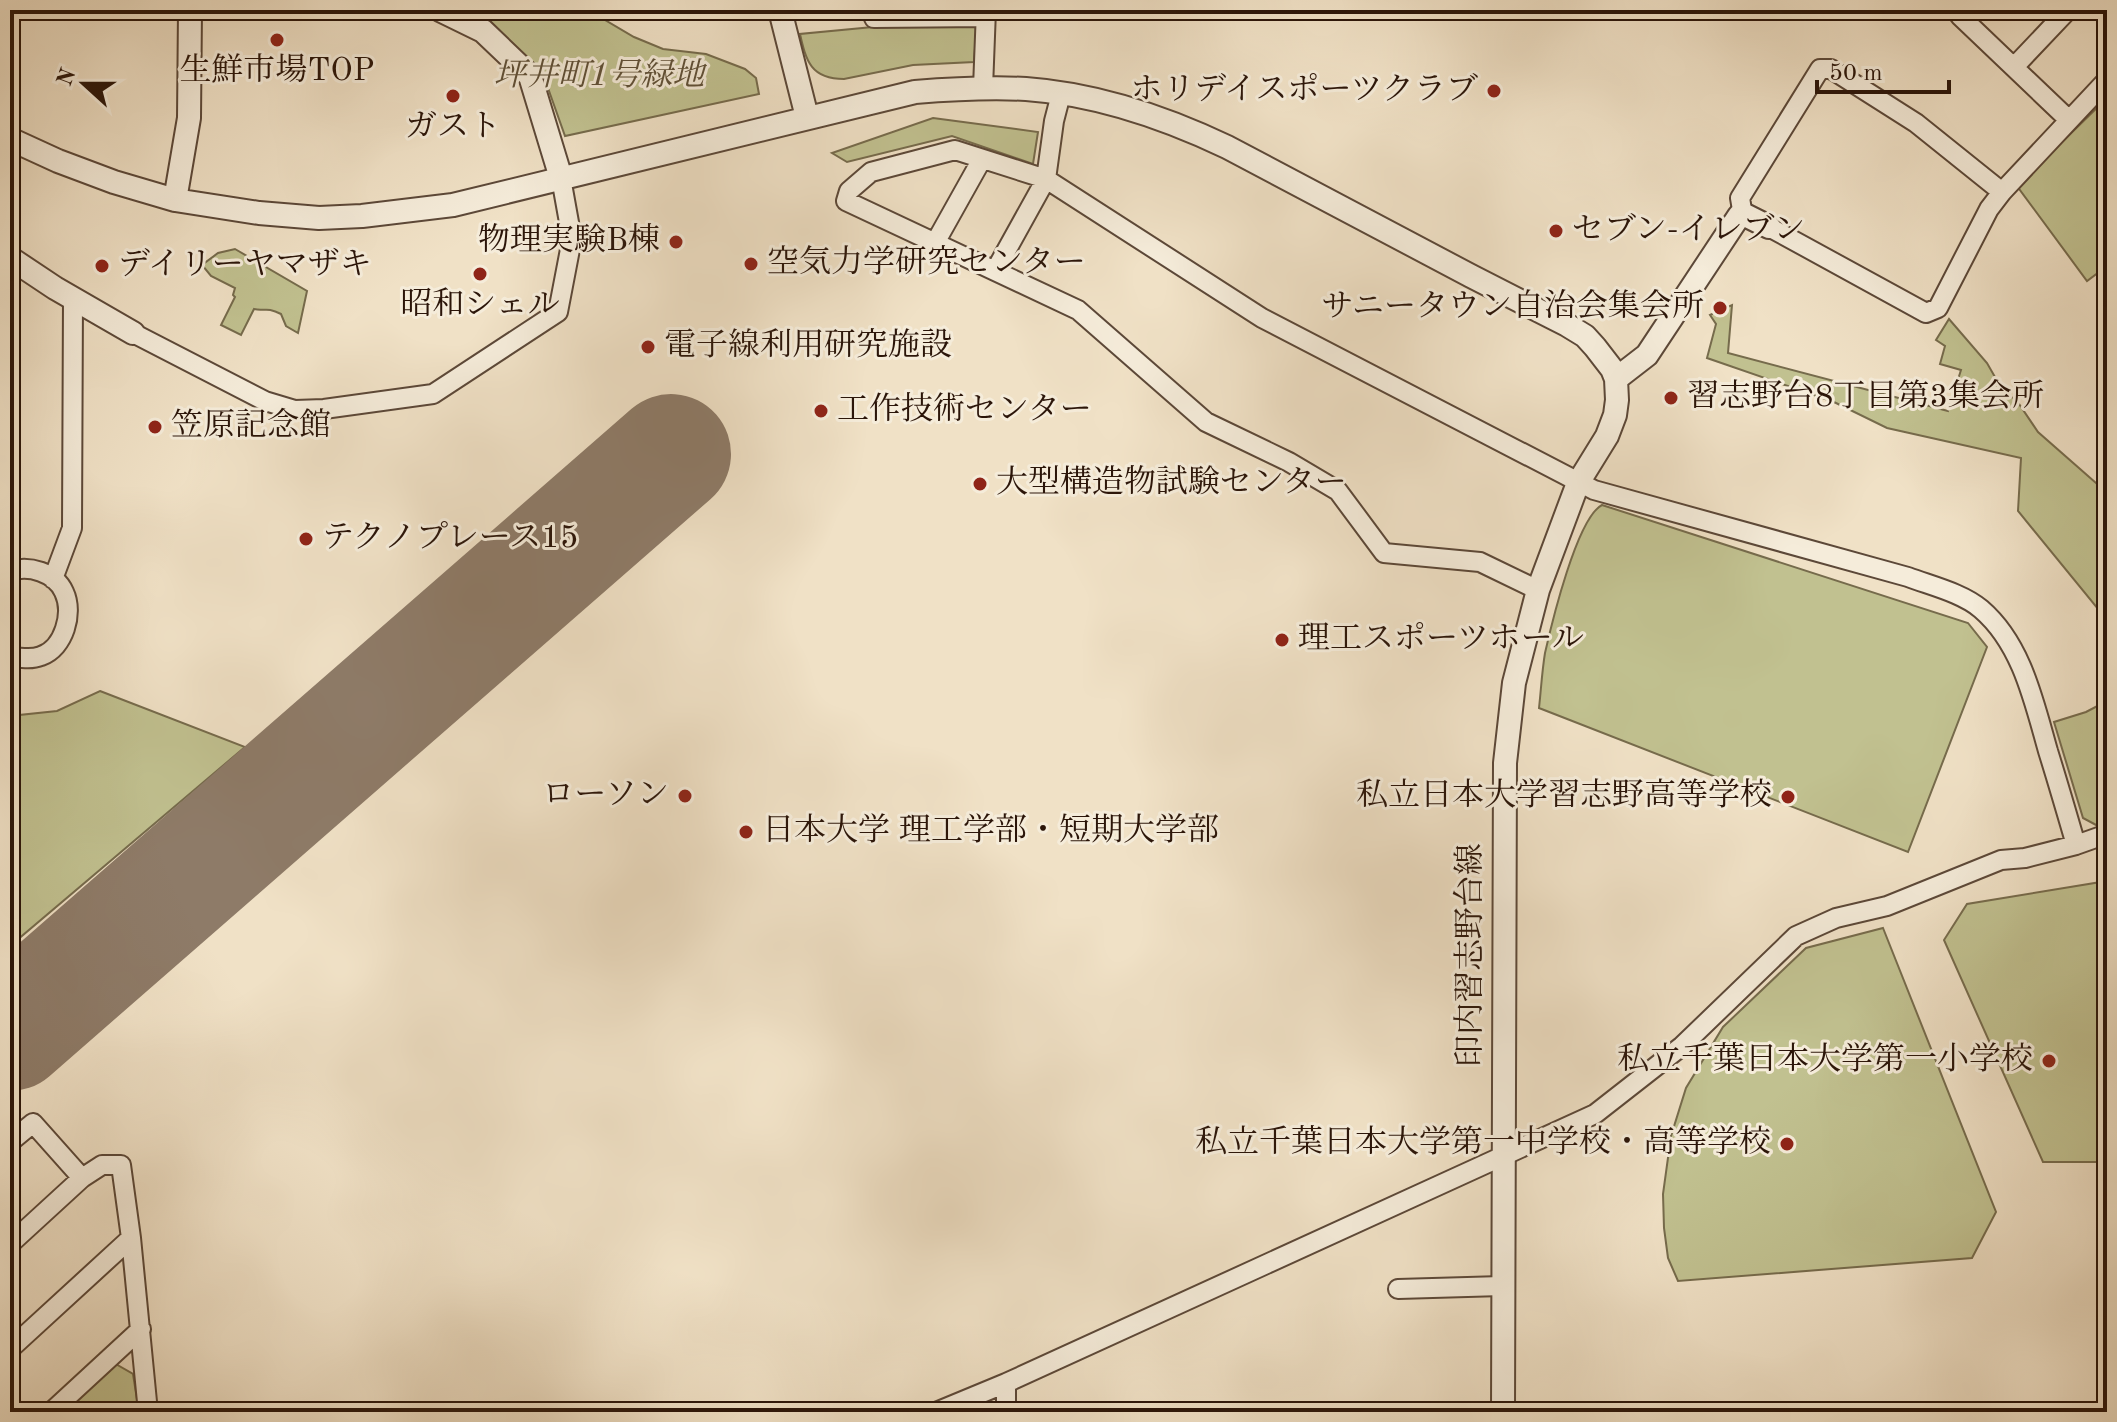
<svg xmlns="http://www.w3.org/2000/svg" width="2117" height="1422" font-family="'Old Standard TT','Noto Serif JP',serif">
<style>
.green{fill:#c1c190;stroke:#766b4c;stroke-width:2}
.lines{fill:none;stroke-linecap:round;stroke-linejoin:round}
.runway{stroke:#8e7b68;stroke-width:120}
.minor-casing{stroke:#5c4838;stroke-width:22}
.tertiary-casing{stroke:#5c4838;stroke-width:26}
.minor{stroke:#f5ecda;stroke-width:18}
.tertiary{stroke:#f5ecda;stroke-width:22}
.poi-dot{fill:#8f2418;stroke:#f5ecda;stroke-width:3}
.labels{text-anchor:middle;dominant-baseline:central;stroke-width:6;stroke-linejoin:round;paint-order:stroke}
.poi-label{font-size:32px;fill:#2b1509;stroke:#f5ecda;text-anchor:start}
.park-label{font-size:32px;font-style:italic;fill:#605138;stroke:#f5ecda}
.street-label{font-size:32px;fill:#2b1509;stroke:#f5ecda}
</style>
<rect width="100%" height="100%" fill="#f0e1c6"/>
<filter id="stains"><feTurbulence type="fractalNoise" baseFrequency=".0025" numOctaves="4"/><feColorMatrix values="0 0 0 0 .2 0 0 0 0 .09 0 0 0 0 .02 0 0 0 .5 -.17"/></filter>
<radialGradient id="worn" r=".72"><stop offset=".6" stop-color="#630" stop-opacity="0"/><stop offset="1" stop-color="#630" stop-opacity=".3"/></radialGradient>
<path class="green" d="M468,10H588L634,37L663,49L706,54L745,69L756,78L759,94L565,136L543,74L491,22Z
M977,22L974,62L913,65L844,79C811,79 806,61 800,34L873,27Z
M2107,98V266L2087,281L2017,186Z
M933,118L1038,132L1033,164L952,136L847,162L832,153Z
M235,249L307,291L298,333L286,326L281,314C266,306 264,312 254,309L241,335L221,325L235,297L233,295L235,288L211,276L202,265L218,253Z
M1732,305L1728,353L1948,411L1961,370L1940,364L1945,346L1936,340L1949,319L1987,363L2003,391L2017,401L2038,432L2104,490L2107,507V620L2018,511L2021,458L1887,428L1834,402L1707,358L1716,324L1710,315Z
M1602,505L1968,623L1987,647L1908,852L1539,708C1541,690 1542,671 1545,653C1552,622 1577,518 1602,505Z
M100,691L245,747L10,946V716L57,711Z
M2107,701V821L2098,826L2083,818L2054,722L2086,712Z
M2107,881V1162H2043L1944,940L1967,904Z
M1883,928L1996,1212L1972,1258L1678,1281L1668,1258L1664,1228L1663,1194L1671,1136L1686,1088L1723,1027L1806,948Z
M114,1363L133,1374L139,1412H81L73,1403Z"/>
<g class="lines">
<path class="runway" d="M10,1031L671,454"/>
<g class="minor-casing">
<path id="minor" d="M871,10L874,18L986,17
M1965,10L1960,16L2069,120
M2014,67L2068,10
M983,88L986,10
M1743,216L1740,198L1820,69H1831L1916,123L2002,192
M1769,227L1926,313L1938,308L1989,209L2002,192L2107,80
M935,243L982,159
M995,271L1046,179L1054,121L1061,94
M133,333L265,401L295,410L324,409L433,394L558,312L572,239L561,178
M10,571C29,565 55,572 64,592C74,613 64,648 41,656C31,660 20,658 10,656
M53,579L72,528L73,298
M1538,590L1480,562L1384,553L1338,491L1289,462L1206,422L1078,310L846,201L849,191L871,172L955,150L1046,179L1262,318L1594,490L1908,577C1932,586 1962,593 1981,609C2022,644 2034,702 2048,751C2058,783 2067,814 2076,845
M10,1142L33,1123L82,1178
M10,1244L82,1178L102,1165H121L131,1238L148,1412
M1398,1289L1502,1286
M10,1349L131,1238
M51,1412L141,1329
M936,1412L1006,1383L1595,1114L1682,1046L1796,936L1836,918L1887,906L2001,860L2025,858L2076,845L2107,834
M1006,1412V1383"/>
</g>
<g class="tertiary-casing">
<path id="tertiary" d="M440,10L483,31L530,76L561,178
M780,10L807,117
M10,139L58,161L114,182L175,200L259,213L319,218L362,216L453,205L915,92C952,89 989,87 1026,89C1097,94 1164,117 1227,147L1471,276L1567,325L1585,336L1595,347L1612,369L1616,379L1617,400L1615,415L1607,436L1578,483L1538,590L1514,683L1505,763L1503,1412
M175,200L189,118L190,10
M10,258L55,288L133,333
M1616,379L1647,355L1739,216H1747L1769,227"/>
</g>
<use href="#minor" class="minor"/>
<use href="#tertiary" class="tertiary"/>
</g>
<g class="poi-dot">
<circle cx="277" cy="40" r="8"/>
<circle cx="1494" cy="91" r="8"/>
<circle cx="453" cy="96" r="8"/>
<circle cx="1556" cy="231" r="8"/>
<circle cx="676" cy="242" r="8"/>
<circle cx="751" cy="264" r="8"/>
<circle cx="102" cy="266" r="8"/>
<circle cx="480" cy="274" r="8"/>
<circle cx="1720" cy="308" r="8"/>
<circle cx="648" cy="347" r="8"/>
<circle cx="1671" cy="398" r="8"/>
<circle cx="821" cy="411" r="8"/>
<circle cx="155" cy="427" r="8"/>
<circle cx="980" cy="484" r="8"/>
<circle cx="306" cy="539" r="8"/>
<circle cx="1282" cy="640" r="8"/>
<circle cx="685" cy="796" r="8"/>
<circle cx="1788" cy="797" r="8"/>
<circle cx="746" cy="832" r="8"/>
<circle cx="2049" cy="1061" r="8"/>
<circle cx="1787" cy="1144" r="8"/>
</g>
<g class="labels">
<g class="poi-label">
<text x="277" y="72" text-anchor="middle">生鮮市場TOP</text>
<text x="1478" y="91" text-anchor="end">ホリデイスポーツクラブ</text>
<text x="453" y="128" text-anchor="middle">ガスト</text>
<text x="1572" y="231">セブン-イレブン</text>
<text x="660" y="242" text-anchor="end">物理実験B棟</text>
<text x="767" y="264">空気力学研究センター</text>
<text x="118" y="266">デイリーヤマザキ</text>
<text x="480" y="306" text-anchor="middle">昭和シェル</text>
<text x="1704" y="308" text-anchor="end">サニータウン自治会集会所</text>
<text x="664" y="347">電子線利用研究施設</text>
<text x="1687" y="398">習志野台8丁目第3集会所</text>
<text x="837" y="411">工作技術センター</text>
<text x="171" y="427">笠原記念館</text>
<text x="996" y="484">大型構造物試験センター</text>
<text x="322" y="539">テクノプレース15</text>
<text x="1298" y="640">理工スポーツホール</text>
<text x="669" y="796" text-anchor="end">ローソン</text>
<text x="1772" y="797" text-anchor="end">私立日本大学習志野高等学校</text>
<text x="762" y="832">日本大学 理工学部・短期大学部</text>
<text x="2033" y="1061" text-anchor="end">私立千葉日本大学第一小学校</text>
<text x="1771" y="1144" text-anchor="end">私立千葉日本大学第一中学校・高等学校</text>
</g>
<g class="park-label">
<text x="599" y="77">坪井町1号緑地</text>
</g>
<g class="street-label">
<text transform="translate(1472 955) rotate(-90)">印内習志野台線</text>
</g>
</g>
<rect width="2117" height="1422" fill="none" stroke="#f0e1c6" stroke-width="40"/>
<rect x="12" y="12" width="2093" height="1398" fill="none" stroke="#2b1509" stroke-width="4"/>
<rect x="20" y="20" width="2077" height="1382" fill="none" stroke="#2b1509" stroke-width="2"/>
<g transform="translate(84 84) rotate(291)" stroke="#f5ecda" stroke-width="6" paint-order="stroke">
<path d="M0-6L14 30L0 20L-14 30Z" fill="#2b1509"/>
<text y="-12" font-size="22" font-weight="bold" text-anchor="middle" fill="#2b1509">N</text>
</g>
<path d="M1817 80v12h132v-12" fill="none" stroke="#2b1509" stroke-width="4"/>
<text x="1829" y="80" font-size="24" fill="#2b1509" stroke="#f5ecda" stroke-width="6" paint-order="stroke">50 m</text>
<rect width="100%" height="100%" filter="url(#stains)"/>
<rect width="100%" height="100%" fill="url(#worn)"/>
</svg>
